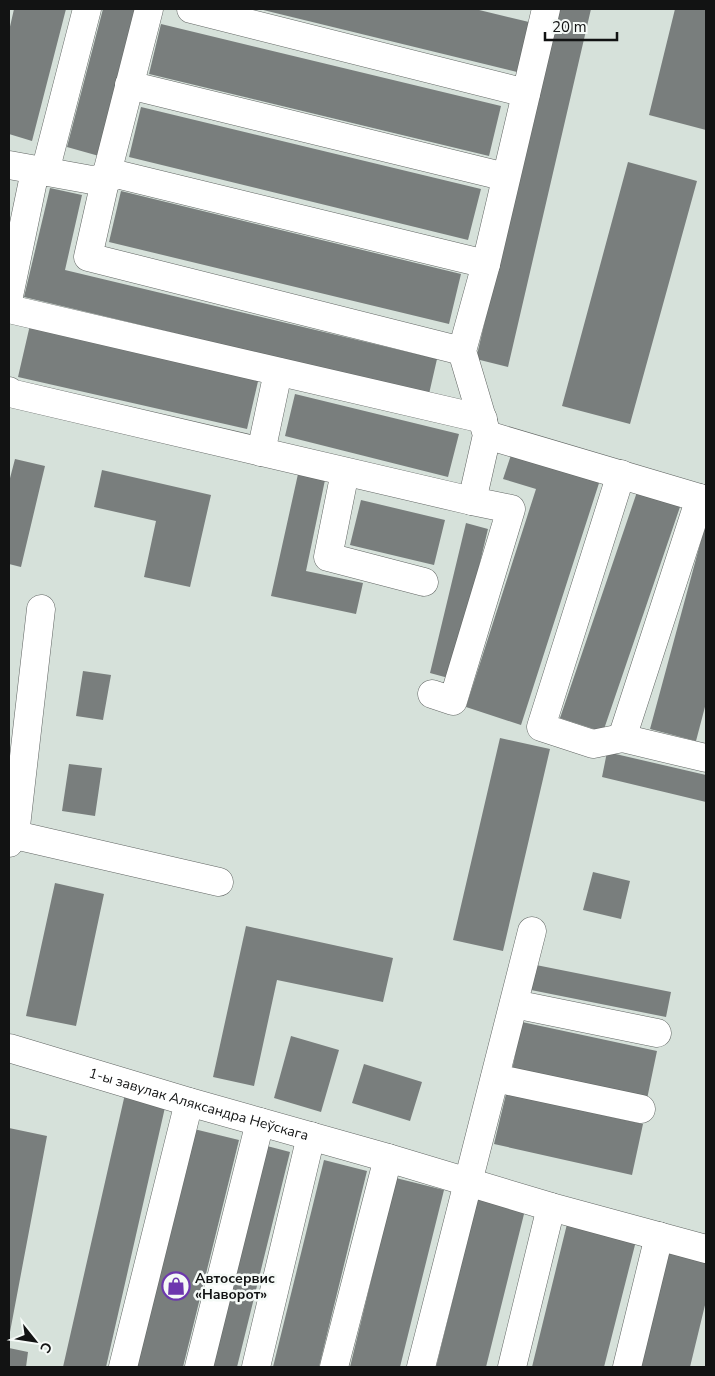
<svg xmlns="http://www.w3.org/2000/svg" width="715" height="1376" font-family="'Nunito Sans',sans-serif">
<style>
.built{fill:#d6e1da}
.building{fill:#797e7d}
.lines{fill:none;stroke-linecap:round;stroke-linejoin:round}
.minor-casing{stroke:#626664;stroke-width:29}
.minor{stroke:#fff;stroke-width:28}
.labels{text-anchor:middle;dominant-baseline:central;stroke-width:5;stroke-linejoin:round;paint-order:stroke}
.street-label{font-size:14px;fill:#121313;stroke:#f5faf7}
.poi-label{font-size:14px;font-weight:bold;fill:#121313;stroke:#f5faf7;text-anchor:start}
</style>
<rect width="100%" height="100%" fill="#e8ecea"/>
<path class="built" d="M9,9H706V1367H9Z"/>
<path class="building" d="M14,9H66L32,141L9,134V31Z
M103,9H138L99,156L67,147Z
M259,9H475L529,22L517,72Z
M558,9H591L508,367L476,359Z
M675,9H706V130L649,115Z
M161,24L501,106L489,156L149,74Z
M141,107L481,189L468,240L129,157Z
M628,162L697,181L630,424L562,406Z
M50,188L82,195L65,270L437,359L429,394L24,297Z
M121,191L461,274L449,324L109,242Z
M30,325L259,377L247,429L18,377Z
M295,394L459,434L448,477L285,436Z
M512,452L600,480L521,725L466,707L536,489L503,479Z
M15,459L45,466L21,567L9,564V482Z
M102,470L211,495L190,587L144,577L156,521L94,507Z
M298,474L325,480L306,571L363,583L356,614L271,596Z
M638,489L681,504L603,732L560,718Z
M361,500L445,520L434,565L350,545Z
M706,522V703L696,741L650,729Z
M466,523L488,529L452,679L430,673Z
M83,671L111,675L103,720L76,716Z
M500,738L550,749L503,951L453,940Z
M607,752L706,775V802L602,777Z
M69,764L102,768L95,816L62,811Z
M593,872L630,881L621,919L583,910Z
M55,883L104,894L76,1026L26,1016Z
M246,926L393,958L383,1002L277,980L254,1086L213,1077Z
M536,965L671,992L666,1017L531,990Z
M522,1022L657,1051L647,1099L512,1070Z
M291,1036L339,1050L321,1112L274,1098Z
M364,1064L422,1082L410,1121L352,1103Z
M125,1094L166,1103L106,1367H63Z
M506,1094L643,1124L632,1175L494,1144Z
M9,1128L47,1136L10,1332L9,1331Z
M194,1129L239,1140L183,1367H135Z
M267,1146L290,1152L237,1367H212Z
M324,1160L367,1171L319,1367H273Z
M396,1178L444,1190L400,1367H350Z
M478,1198L525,1210L486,1367H436Z
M568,1220L637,1237L604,1367H532Z
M670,1245L706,1254V1301L690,1367H640Z
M9,1348L28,1352L26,1367H9Z"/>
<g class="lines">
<g class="minor-casing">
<g id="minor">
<path d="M149,9L106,177L88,257L462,351"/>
<path d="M191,9L526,93"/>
<path d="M129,85L506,177"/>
<path d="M9,165L92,180L120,175L486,264"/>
<path d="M45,172L87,9"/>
<path d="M9,296L35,171"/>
<path d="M9,309L483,419"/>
<path d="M9,391L10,393L472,501"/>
<path d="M487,435L706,500"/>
<path d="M261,452L278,372"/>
<path d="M345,472L328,557L424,582"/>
<path d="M621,474L541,727L593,744L622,738L706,758"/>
<path d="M432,694L453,701L511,509L472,501L487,435L462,351L486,264L546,9"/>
<path d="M622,738L700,498"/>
<path d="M15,835L219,882"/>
<path d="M9,843L15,835L41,609"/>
<path d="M514,1004L657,1033"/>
<path id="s1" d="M9,1048L189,1102L388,1158L551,1207L706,1249"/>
<path d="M495,1078L641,1109"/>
<path d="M123,1367L189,1102"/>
<path d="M199,1367L260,1122"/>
<path d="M256,1367L311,1136"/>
<path d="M334,1367L388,1158"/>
<path d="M421,1367L532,931"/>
<path d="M512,1367L551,1207"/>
<path d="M627,1367L659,1236"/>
</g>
</g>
<use href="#minor" class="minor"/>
</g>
<defs>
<g id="shop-ring" transform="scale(1.4375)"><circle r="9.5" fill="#f5faf7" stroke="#6d37ae" stroke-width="1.5"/><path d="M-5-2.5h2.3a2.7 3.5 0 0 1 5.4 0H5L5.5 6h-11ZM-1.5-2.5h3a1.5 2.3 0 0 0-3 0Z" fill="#6d37ae"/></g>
</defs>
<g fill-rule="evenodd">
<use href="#shop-ring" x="176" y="1286"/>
</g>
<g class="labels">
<g class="street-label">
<text stroke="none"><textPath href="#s1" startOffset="198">1-ы завулак Аляксандра Неўскага</textPath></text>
</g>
<g class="poi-label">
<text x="195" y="1278">Автосервис<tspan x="195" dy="16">«Наворот»</tspan></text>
</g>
</g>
<rect width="715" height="1376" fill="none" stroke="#121313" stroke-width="20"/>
<g transform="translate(35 1341) rotate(120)" stroke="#f5faf7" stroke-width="4" paint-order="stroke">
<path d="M0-4L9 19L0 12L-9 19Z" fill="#121313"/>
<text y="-8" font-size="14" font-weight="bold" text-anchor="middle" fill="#121313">С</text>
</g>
<path d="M545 32v8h72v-8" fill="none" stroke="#121313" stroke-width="2.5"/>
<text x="552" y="32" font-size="15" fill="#121313" stroke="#f5faf7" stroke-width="4" paint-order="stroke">20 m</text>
</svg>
